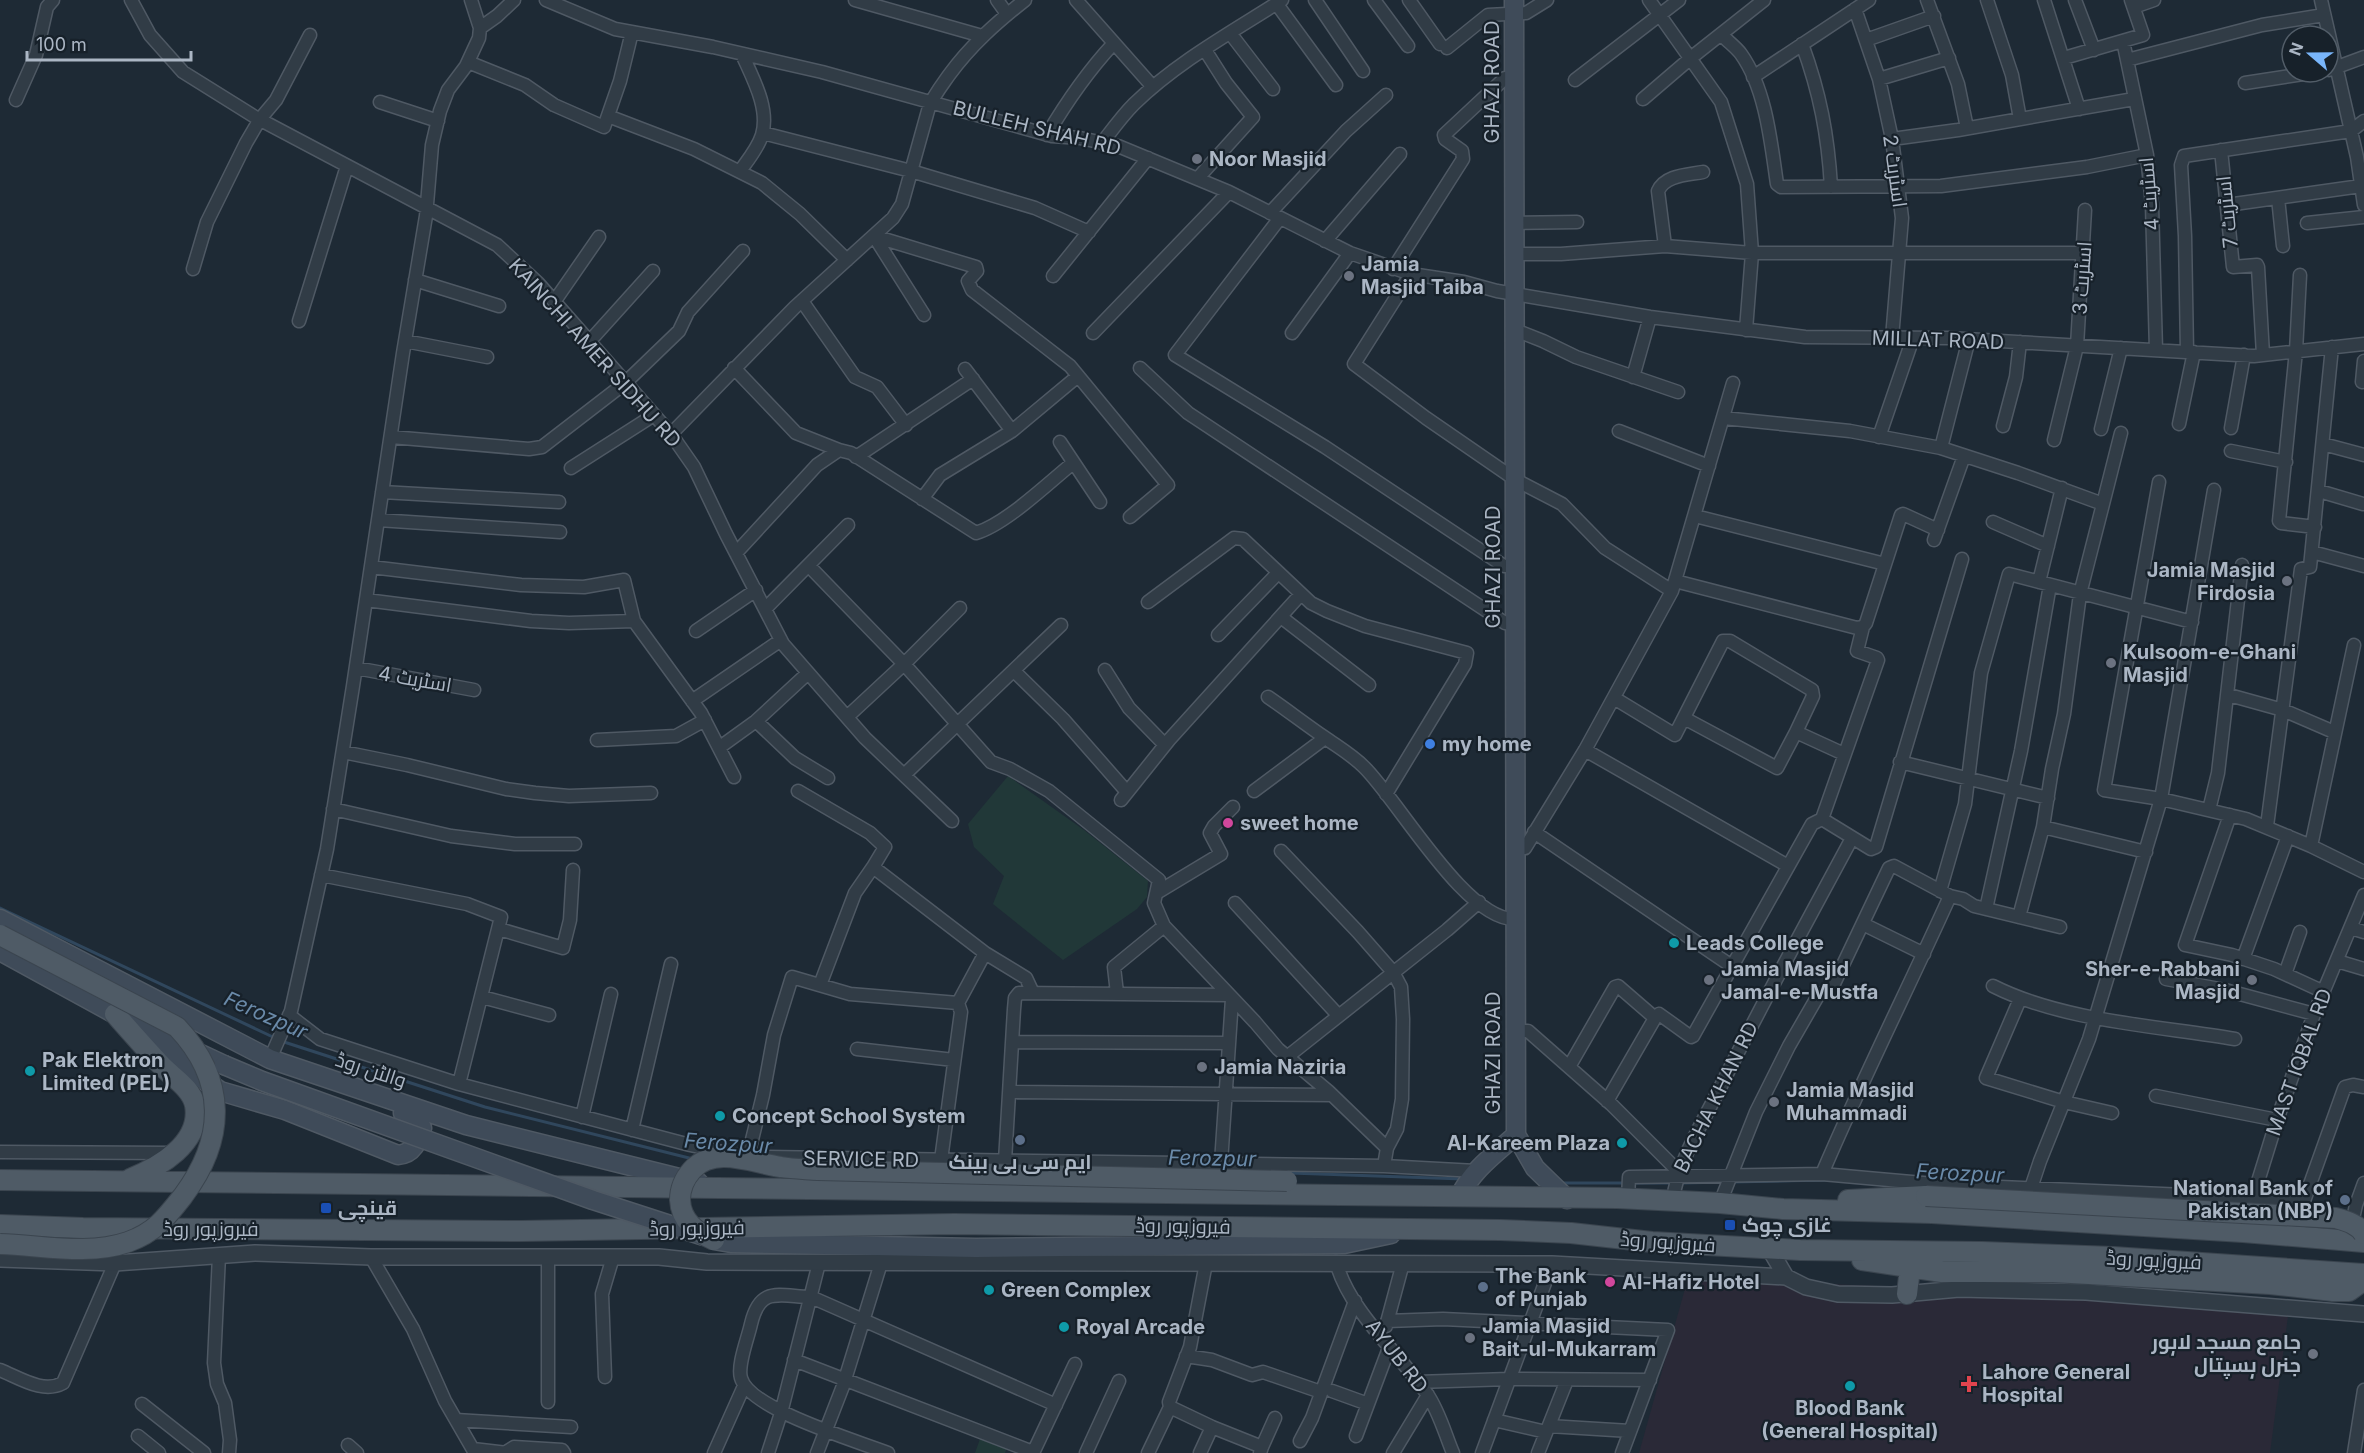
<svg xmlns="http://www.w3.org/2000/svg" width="2364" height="1453" font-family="Inter,Cairo,sans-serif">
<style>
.medical{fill:#2a2937}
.green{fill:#213838}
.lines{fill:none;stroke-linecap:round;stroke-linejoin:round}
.stream{stroke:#30475d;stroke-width:3}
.minor-casing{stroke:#4f5964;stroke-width:15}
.tertiary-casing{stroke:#4f5964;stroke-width:18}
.secondary-casing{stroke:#4f5964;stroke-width:21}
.primary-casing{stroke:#3b454f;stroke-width:22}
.minor{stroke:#313c46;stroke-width:12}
.tertiary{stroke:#313c46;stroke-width:15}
.secondary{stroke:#3f4b59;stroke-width:18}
.primary{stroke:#4f5b66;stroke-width:20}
.secondary-bridge-casing{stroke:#4f5964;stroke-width:21;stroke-linecap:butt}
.primary-bridge-casing{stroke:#3b454f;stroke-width:22;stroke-linecap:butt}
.secondary-bridge{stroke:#3f4b59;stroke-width:18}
.primary-bridge{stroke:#4f5b66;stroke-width:20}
.worship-dot{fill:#6b7280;stroke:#17212a;stroke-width:2}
.shop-dot{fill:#3f7fe0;stroke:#17212a;stroke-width:2}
.hotel-dot{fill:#d1479c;stroke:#17212a;stroke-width:2}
.culture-dot{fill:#0f9aa8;stroke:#17212a;stroke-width:2}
.service-dot{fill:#5c6f8a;stroke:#17212a;stroke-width:2}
.transit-dot{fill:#1a4fb4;stroke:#17212a;stroke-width:2}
.health-dot{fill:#e0444e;stroke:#17212a;stroke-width:2}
.labels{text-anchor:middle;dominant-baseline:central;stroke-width:4.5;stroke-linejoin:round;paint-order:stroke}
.street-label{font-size:20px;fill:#abb6c4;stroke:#17212a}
.poi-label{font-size:20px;font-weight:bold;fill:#abb6c4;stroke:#17212a;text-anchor:start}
.water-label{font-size:21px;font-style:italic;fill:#6a8aa9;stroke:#17212a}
</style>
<rect width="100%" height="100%" fill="#1e2a35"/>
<path class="medical" d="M1688,1278L1992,1291L2243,1307L2288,1316L2270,1453H1639Z"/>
<path class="green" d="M1008,776L1084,830L1148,881L1147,897L1137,909L1063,960L993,904L1004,876L974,847L968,824Z
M981,1436L1007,1447L1005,1453H975Z"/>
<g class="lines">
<path class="stream" d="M0,908L275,1038
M281,1041L485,1107L693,1159
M1290,1173L1463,1179
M1732,1182L1828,1180
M1561,1183H1627
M1633,1183H1672
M1681,1183L1726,1182"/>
<g class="minor-casing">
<path id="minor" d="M131,0L150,35L183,72L255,117L497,245L538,283L671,434L694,467L726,534L783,644L865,738L952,821
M546,0L615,29L713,47L822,72L1052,136L1080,138L1118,146L1229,192L1350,253L1411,274L1464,282L1497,291L1650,317L1805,337L1949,338L2254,356L2364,344
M855,0L982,36
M997,0L1007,14
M1076,0L1153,87
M1315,0L1363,71
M1374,0L1408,46
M1409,0L1440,44
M1649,0L1721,102L1747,184L1752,253L1746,330
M1927,0L1958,84L1967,128
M1987,0L2012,75L2020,119
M2044,0L2079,109
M2075,0L2094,50
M2321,0L2357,157L2364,205
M1276,3L1336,85
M2134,7L2154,0
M1855,9L1879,79L1892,139L1902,218L1892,338
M480,28L497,16L514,0
M1230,33L1273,89
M1721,34C1727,41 1736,47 1741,54C1766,89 1771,143 1777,184L1781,187L1941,186L2087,167L2147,155
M1866,40L1934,16
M2123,41L2147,155L2152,205L2156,350
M1802,44C1820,93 1828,135 1831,187
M1447,48L1488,15L1526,13L1547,0
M2064,58L2143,35L2131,0
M2127,60L2262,25L2324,15
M468,62L525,85L554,105L604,127L620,81L632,32
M2329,70L2364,57
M1753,77L1869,0
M1879,79L1949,58
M1575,80L1679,0
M2245,83L2316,72
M1643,99L1692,57L1764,0
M16,100L36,55L47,7L53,0
M380,102L438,121
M608,116L694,149L762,183L800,214L847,260
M763,133L911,171L1035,208L1089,232
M1047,135C1067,101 1087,72 1114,43
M1892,139L1958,130L2134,99
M1102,143C1112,130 1122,116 1134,104C1177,62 1232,32 1282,0
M2221,150L2233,267L2257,265L2258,267L2263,355
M740,171C748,160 758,148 762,135C770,108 752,77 742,54
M1198,178L1253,117L1226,83L1205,50
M2278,198L2283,246
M2227,205L2361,186
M1270,213L1346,131L1386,95
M1280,218L1175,355L1325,447L1504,566H1515
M1515,223L1577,222
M2307,223L2364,217
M1325,241L1400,154
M1665,246L1658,191C1665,175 1687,175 1703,172
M1515,254H1561L1665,246L1752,253H2084
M193,269L207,222L246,143L260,119L276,100L310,35
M1393,269L1463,159L1462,151L1445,139L1444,135L1505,78H1515
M1411,274L1354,364L1426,418L1516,480L1562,504L1605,548L1672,591
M2300,275L2296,351L2279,521L2281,523L2315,527
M1053,276L1148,158
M415,280L499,306
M802,301L855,377L877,387L906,425
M554,302L599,237
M924,315L874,236L976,267L977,271L968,281L972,290L1070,366L1168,485L1130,517
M299,321L347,166
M1515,330L1543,341L1576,357L1678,392
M1093,333L1229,192
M1292,333L1350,253
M405,341L487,357
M589,342L653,271
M2187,352L2185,236L2181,165L2184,156L2351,131L2364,121
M734,368L796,433L839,450
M1140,368L1188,413L1505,623L1515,624
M965,369L1012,431
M1633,377L1650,317
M2362,382L2364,361
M1723,418L1850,431L1941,448L1969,339
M2179,424L2194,352
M2003,426L2016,377L2020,342
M2231,428L2244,355
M2101,429L2121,348
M1619,431L1709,466
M671,434L795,307L893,218L902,204L929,107C934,95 942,85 949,75C971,45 996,23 1025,0
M391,437L529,449L542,447L625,383L679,331L688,312L743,251
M1879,437L1913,338
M2054,440L2077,346L2085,210
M1060,442L1100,502
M2323,444L2364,455
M1941,448L2018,473L2103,504L2080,594L2064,714L2052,769L2043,827L2019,917
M2231,451L2286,462
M856,457L973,379
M571,468L654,415
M2159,482L2104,790L2161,799L2246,819L2311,846L2364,872
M2319,491L2363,504
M382,492L559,502
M922,499L940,475L1012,431L1078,376
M2103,504L2121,433
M1695,516L1885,564
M378,520L560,532
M1993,522L2048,546
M1938,530L1903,514L1901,515L1866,623L1863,627L1857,651L1877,658L1878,660L1822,819L1871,849L1876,847L1962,559
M1934,540L1964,456
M2312,552L2364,566
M736,553L817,465L839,450L851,453L976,533C1006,524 1047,484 1073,463
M809,566L904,664L991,762L1010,769L1049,791L1159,880L1154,903L1164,926L1255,1022L1278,1049L1328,1091L1387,1148L1384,1166
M371,567L521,585L584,587L624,580L634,621L701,713L734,777
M1675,581L1857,628L1863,627
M2039,582L2062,488
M366,600L531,621L569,623L634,621
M1148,602L1234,538L1243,539L1311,603L1327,611L1365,626L1467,653L1465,664L1386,794
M765,609L848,525
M1281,617L1369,685
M696,631L756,590
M1218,635L1278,573
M356,668L474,690
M1105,670L1129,708L1165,745
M1014,671L1063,719L1127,792
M2229,695L2283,710L2334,732
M1268,697C1287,710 1305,724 1324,737C1338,747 1352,755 1364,767C1398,800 1466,921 1515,919
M1614,698L1675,735L1723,641H1730L1812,690L1813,696L1796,732L1844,754
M692,701L781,640
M847,717L904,664L960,608
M1684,718L1777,768L1796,732
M756,721L795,758L828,778
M597,740L676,736L705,720
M720,747L756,721L808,673
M1585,750L1788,866
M343,752L407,765L506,789L535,793L569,796L651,793
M1900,762L2048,798
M904,775L1061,625
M798,791L870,833L885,847L873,867
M1254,791L1325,738
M1121,800L1169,740L1301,594
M333,809L451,836L515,844H575
M2209,810L2218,773L2242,565
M2230,815L2185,945L2232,955L2274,969L2324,992
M2267,826L2301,569L2310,567L2332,347
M2043,827L2146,852
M1534,832L1733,967
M1517,846L1525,848L1585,750L1672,591L1733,383
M2311,846L2354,645
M1281,851L1358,932L1393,972L1401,987L1403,1019L1402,1099L1397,1129L1387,1148
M321,875L467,904L501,917L459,1084
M1940,891L1965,804L1981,673L2009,574L2192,622
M1158,892L1221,854L1210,833L1214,826L1233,807
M1235,903L1338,1015
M1986,909L2021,751L2050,585
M1863,924L1924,954
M2351,928L2364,932
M499,929L563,948L570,920L573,870
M2243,959L2288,836
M2337,961L2364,969
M2285,974L2300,932
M2166,979L2225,990L2314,1014
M820,985L855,893L873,867L985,953
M1993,986C2062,1021 2158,1026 2235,1039
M1117,993L1114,967L1164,926
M482,997L549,1015
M2020,999L1986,1078L2064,1102L2112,1113
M289,1015L320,1039L366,1054L459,1084L690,1145L723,1152
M1655,1018L1659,1014L1691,1037L1693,1036L1812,824L1822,819
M1516,1031H1528L1611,1104L1680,1173
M1012,1042L1229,1043
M857,1049L954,1060
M1287,1057L1447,930L1479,902
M270,1059L291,1011L327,849L353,686L403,353L426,216L432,145L440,111L448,90L466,66L479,38L480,28L471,0
M1569,1067L1615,987L1618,986L1655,1018L1607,1101
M1009,1092L1332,1095
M2156,1096L2277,1120
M582,1117L611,994
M632,1130L671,964
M0,1152L173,1153
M748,1156L763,1095L774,1035L792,977L850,994L958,1003
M767,1157L1384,1166L1476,1171
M941,1160L961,1012L958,1003L985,953L1026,978L1033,993
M1005,1161L1014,1009L1015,998L1019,993L1228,995
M1221,1163L1232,999
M1822,1174C1862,1080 1908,989 1950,896L1963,899L1974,906L2060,927
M1628,1199L1629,1177L1822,1174L1934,1184L2253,1198L2304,1204
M1673,1200C1677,1164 1702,1123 1719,1090C1761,1005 1807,922 1852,838
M1720,1203L1756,1112L1789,1046L1819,994L1831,990L1889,868L1894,866L1950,896
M2251,1204L2277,1120L2314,1014L2364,895
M2029,1207L2030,1191L2040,1161L2089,1039L2161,799L2214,490
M2351,1228L2356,1205L2364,1183
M2300,1236L2304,1201L2344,1089L2345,1087L2353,1085L2364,1087
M219,1255L214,1363L217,1384L225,1403L230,1440L229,1453
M371,1257L413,1329L445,1401L475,1453
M548,1257V1402
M1336,1262C1349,1311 1399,1353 1427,1394C1439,1411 1445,1434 1453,1453
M1387,1321L1443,1319L1668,1330L1622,1453
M1386,1326L1403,1263
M1186,1356L1212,1360L1252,1375L1263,1372L1321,1392
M794,1360L1033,1452
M0,1370C20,1378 43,1394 63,1383L115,1263
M605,1377L602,1294L613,1257
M1417,1382L1509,1379L1650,1380
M1332,1391L1368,1404
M142,1404L204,1453
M1170,1407L1212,1427L1262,1447L1260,1453
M456,1420L571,1427
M1494,1420L1546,1432
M1549,1426L1630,1431
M138,1436L159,1453
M1356,1436L1389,1348
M1300,1441L1312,1418L1355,1301
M348,1445L357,1453
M1262,1447L1275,1418
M473,1449L507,1453
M506,1452L514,1447L562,1450L564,1453
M714,1453L744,1386
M768,1453L781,1413L819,1263
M817,1453L843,1386L881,1263
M888,1453C857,1441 749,1409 741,1378C737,1365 748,1338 751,1324C760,1286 778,1296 811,1297L1056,1405
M1033,1453L1075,1364
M1086,1453L1119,1381
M1148,1453L1170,1407L1169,1402L1190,1347L1206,1263
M1200,1453L1212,1427
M1393,1453L1428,1395
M1482,1453L1552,1264
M1538,1453L1567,1380
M2354,1453L2364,1390"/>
</g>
<g class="tertiary-casing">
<path id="tertiary" d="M1769,1248L1786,1277L1806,1287L1838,1294L1892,1295L1959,1289L2086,1292L2364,1314
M0,1259L115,1263L255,1253L371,1257H659L707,1262L1552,1264L1786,1277"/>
</g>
<g class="secondary-casing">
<path id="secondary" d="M1514,0L1516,1135L1535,1168L1567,1199
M0,919L270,1059L466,1125L699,1183
M0,951L115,1014L224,1065
M139,1041L187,1065L198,1076L220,1091L285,1110L398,1155C414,1154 418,1140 422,1128L416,1118L403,1113
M1460,1196C1472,1170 1495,1154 1516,1135
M714,1240L731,1243L976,1248L1344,1244L1391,1234"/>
</g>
<g class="primary-casing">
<path id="primary" d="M115,1014C130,1031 144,1047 159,1063C170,1076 191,1087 195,1105C202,1143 159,1167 130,1179
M0,1180L1617,1198L1720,1203L1783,1209L1932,1213L2243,1232L2364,1242
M1848,1200L1926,1196
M0,1225L83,1228L520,1231L954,1224L1500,1230L1571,1233L1652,1242L1800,1250L1982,1252L2113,1257L2364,1274
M1862,1260L1942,1272H2053L2270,1284L2333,1291H2349L2360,1283L2364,1277
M1907,1294L1910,1268"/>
</g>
<use href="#minor" class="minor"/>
<use href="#tertiary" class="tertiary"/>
<use href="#secondary" class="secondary"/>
<use href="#primary" class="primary"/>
<g class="secondary-bridge-casing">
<path id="secondary-bridge" d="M224,1065L262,1081L593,1200L704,1236"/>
</g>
<g class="primary-bridge-casing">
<path id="primary-bridge" d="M0,935L177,1027C227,1080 226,1139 183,1196C165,1219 155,1232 128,1242C88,1256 41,1245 0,1244
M1926,1196L2336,1218C2346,1221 2358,1224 2364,1234
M714,1240C696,1232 681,1221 680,1200C680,1188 684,1179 692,1170C714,1145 753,1163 781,1167C793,1169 806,1169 818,1170L1287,1181"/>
</g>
<use href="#secondary-bridge" class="secondary-bridge"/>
<use href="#primary-bridge" class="primary-bridge"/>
</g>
<g class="worship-dot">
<circle cx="1197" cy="159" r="6"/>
<circle cx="1349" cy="276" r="6"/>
<circle cx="2287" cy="581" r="6"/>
<circle cx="2111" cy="663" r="6"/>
<circle cx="1709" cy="980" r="6"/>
<circle cx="2252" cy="980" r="6"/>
<circle cx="1202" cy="1067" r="6"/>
<circle cx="1774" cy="1102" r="6"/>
<circle cx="1470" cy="1338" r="6"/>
<circle cx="2313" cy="1354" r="6"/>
</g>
<circle class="shop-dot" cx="1430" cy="744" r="6"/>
<g class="hotel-dot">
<circle cx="1228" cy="823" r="6"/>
<circle cx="1610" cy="1282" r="6"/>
</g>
<g class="culture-dot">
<circle cx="1674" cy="943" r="6"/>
<circle cx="30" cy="1071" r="6"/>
<circle cx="720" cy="1116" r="6"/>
<circle cx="1622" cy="1143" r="6"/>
<circle cx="989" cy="1290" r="6"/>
<circle cx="1064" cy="1327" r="6"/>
<circle cx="1850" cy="1386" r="6"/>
</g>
<g class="service-dot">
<circle cx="1020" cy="1140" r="6"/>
<circle cx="2345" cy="1200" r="6"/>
<circle cx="1483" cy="1287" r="6"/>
</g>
<g class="transit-dot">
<rect x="320" y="1202" width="12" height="12" rx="3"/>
<rect x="1724" y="1219" width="12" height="12" rx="3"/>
</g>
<path class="health-dot" d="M1966 1375h6v6h6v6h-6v6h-6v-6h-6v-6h6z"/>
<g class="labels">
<g class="street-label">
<text transform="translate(1492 82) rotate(-90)">GHAZI ROAD</text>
<text transform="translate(1037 128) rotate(14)">BULLEH SHAH RD</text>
<text transform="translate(1895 171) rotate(82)">اسٹریٹ 2</text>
<text transform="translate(2149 194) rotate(-95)">اسٹریٹ 4</text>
<text transform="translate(2227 212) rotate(-96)">اسٹریٹ 7</text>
<text transform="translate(2082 278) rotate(-86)">اسٹریٹ 3</text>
<text transform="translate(1938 340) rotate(2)">MILLAT ROAD</text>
<text transform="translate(595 353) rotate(48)">KAINCHI AMER SIDHU RD</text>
<text transform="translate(1493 567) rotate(-90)">GHAZI ROAD</text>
<text transform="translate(415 679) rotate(10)">اسٹریٹ 4</text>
<text transform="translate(1493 1053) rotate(-90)">GHAZI ROAD</text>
<text transform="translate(2299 1062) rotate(-70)">MAST IQBAL RD</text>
<text transform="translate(371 1070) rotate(18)">والٹن روڈ</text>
<text transform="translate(1716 1097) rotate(-64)">BACHA KHAN RD</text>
<text transform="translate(861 1159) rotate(1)">SERVICE RD</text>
<text transform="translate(1183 1226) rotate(1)">فیروزپور روڈ</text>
<text transform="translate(697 1228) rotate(-1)">فیروزپور روڈ</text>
<text x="211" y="1229">فیروزپور روڈ</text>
<text transform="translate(1668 1242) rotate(4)">فیروزپور روڈ</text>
<text transform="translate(2154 1260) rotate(3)">فیروزپور روڈ</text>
<text transform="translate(1397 1356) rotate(52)">AYUB RD</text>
</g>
<g class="poi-label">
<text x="1209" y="159">Noor Masjid</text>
<text x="1361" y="264">Jamia<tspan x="1361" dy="23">Masjid Taiba</tspan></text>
<text x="2275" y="570" text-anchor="end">Jamia Masjid<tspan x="2275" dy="23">Firdosia</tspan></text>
<text x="2123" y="652">Kulsoom-e-Ghani<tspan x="2123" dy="23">Masjid</tspan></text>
<text x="1442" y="744">my home</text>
<text x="1240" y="823">sweet home</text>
<text x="1686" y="943">Leads College</text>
<text x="1721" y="969">Jamia Masjid<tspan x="1721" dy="23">Jamal-e-Mustfa</tspan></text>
<text x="2240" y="969" text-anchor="end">Sher-e-Rabbani<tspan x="2240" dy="23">Masjid</tspan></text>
<text x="42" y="1060">Pak Elektron<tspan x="42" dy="23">Limited (PEL)</tspan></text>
<text x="1214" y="1067">Jamia Naziria</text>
<text x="1786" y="1090">Jamia Masjid<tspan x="1786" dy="23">Muhammadi</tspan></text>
<text x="732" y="1116">Concept School System</text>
<text x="1610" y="1143" text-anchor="end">Al-Kareem Plaza</text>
<text x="1020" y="1162" text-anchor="middle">ایم سی بی بینک</text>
<text x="2333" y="1188" text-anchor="end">National Bank of<tspan x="2333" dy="23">Pakistan (NBP)</tspan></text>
<text x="338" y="1208">قینچی</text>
<text x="1742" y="1225">غازی چوک</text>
<text x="1495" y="1276">The Bank<tspan x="1495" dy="23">of Punjab</tspan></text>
<text x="1622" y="1282">Al-Hafiz Hotel</text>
<text x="1001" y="1290">Green Complex</text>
<text x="1482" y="1326">Jamia Masjid<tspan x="1482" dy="23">Bait-ul-Mukarram</tspan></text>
<text x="1076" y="1327">Royal Arcade</text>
<text x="2301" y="1342" text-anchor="end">جامع مسجد لاہور<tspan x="2301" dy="23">جنرل ہسپتال</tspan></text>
<text x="1982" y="1372">Lahore General<tspan x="1982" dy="23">Hospital</tspan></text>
<text x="1850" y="1408" text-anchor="middle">Blood Bank<tspan x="1850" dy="23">(General Hospital)</tspan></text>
</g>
<g class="water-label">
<text transform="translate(266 1015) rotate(24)">Ferozpur</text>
<text transform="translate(728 1143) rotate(4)">Ferozpur</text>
<text transform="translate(1212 1158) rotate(1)">Ferozpur</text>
<text transform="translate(1960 1173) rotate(3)">Ferozpur</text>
</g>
</g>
<g transform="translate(2310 54) rotate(290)"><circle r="28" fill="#17212a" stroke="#525d68" stroke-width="1.5"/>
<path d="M0-4.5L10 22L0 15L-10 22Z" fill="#79b6fb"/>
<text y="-9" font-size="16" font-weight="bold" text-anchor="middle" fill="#abb6c4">N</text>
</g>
<path d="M27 51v9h164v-9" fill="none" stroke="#abb6c4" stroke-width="3"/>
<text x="36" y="51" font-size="18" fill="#abb6c4" stroke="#17212a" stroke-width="4.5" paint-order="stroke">100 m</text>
</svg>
